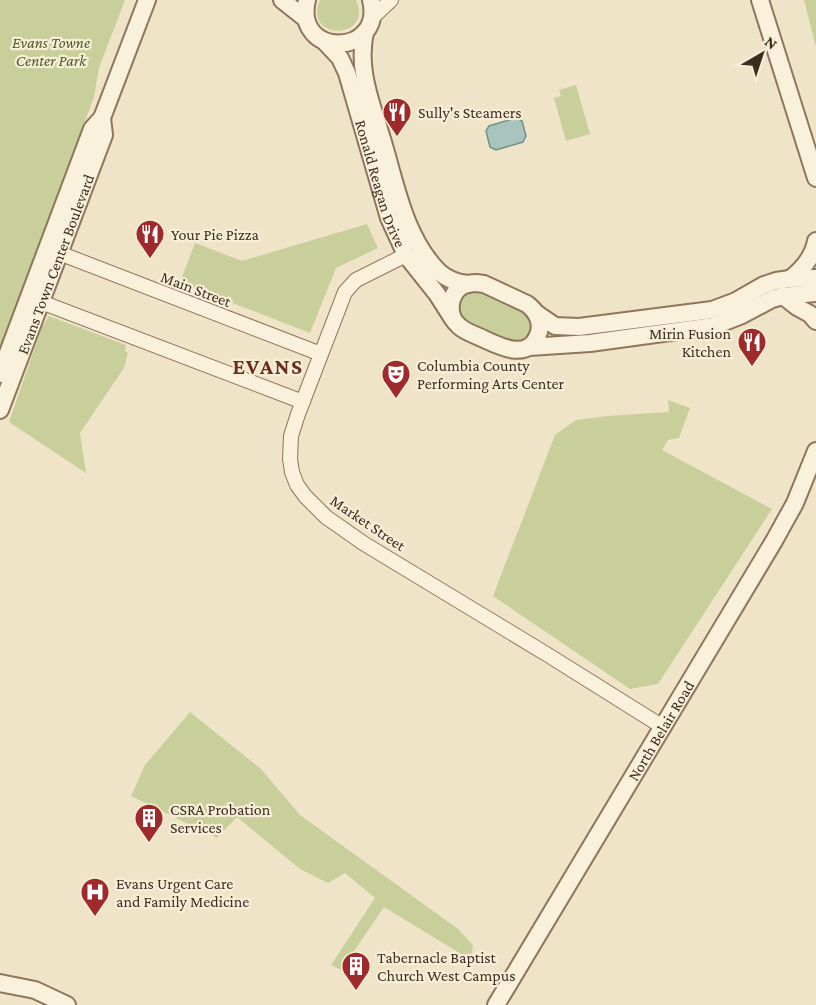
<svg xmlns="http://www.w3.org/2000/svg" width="816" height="1005" font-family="'Crimson Pro',serif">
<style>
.green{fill:#c9cf9b}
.water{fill:#a9c4bc;stroke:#6f938a;stroke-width:1.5}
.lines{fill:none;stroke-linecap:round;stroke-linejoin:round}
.minor-casing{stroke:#8d765c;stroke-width:16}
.tertiary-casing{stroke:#8d765c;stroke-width:20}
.minor{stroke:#faf1dc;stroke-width:14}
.tertiary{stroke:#faf1dc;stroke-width:16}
.labels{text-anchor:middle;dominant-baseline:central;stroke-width:4.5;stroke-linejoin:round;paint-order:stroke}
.park-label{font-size:16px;font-style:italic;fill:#4d5a26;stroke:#f7eed8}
.poi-label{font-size:16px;fill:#3d2e20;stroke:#f7eed8;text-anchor:start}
.street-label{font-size:16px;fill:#3d2e20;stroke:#f7eed8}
.district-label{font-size:22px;font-weight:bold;letter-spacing:1.5px;fill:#6b2e1e;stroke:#f7eed8}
</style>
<rect width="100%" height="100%" fill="#f0e4c8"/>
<path class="green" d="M0,0H125L99,68L94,97L72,157L0,347Z
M320,0H356C374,41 302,41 320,0Z
M804,0H816V47Z
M576,85L590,134L566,141L554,98L561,96L559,90Z
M367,224L378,248L336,268L310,333L186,285L188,280L182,277L195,243L242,261Z
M467,291H480L524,310L532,321L533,328L527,339L518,345L466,325L457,314L458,299Z
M49,316L126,345L125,351L128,353L124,368L80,433L86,473L9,422L42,327Z
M668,400L690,408L679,438L668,440L662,450L772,509L658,684L630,689L493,596L555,435L576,420L607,416L669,412Z
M190,712L261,769L300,815L458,929L473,945L471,960L384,907L341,970L331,965L375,898L345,873L328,883L300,869L237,817L217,838L131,796L145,765Z"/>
<path class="water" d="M516,118L522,121L526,136L523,142L496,150L490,147L486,131L489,126Z"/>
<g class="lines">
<g class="minor-casing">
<path id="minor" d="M372,18L391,0
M59,253L321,354
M406,255L356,280L345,292L298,414L291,436L290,459L292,472L297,485L305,496L326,517L363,543L548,655L663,727
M41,302L303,402"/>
</g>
<g class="tertiary-casing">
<g id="tertiary">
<path d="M282,0L306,19"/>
<path d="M307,0C293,59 385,57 371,0"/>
<path d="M760,0L816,178"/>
<path d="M365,32C362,46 362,60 364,73C367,95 376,118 382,139C396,184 404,237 439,272C448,280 457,283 468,284"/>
<path id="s1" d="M325,42L340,58L347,73L389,218L406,255L437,294L453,319"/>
<path d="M790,279C803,269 813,257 816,241"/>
<path d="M476,283L484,284L527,304C536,311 542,320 539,332C530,361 503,348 484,339C476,335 465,332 459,326C447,316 448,295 462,286C466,284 471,283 476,283Z"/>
<path d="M783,296L797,307L810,314L816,321"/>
<path d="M536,313L555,326L579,327L712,310L736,301L764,285L776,281L790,279L816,278"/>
<path d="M529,347L590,343L714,326L742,315L772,299L783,296L816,293"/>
<path d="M0,374L92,129L102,118L147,0"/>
<path id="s2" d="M0,410L104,135L102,118"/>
<path d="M0,983L35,990L67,1005"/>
<path id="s3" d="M496,1005L774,541L795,503L816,451"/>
</g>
</g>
<use href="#minor" class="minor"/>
<use href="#tertiary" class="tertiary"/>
</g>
<defs>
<g id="restaurant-pin" transform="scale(1.5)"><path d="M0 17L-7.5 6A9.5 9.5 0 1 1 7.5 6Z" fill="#9e2a2b" stroke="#f7eed8"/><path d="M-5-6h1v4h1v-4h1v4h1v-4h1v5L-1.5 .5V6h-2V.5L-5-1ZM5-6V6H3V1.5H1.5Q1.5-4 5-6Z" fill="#fff"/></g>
<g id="theatre-pin" transform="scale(1.5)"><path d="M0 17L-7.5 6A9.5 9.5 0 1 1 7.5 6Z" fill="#9e2a2b" stroke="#f7eed8"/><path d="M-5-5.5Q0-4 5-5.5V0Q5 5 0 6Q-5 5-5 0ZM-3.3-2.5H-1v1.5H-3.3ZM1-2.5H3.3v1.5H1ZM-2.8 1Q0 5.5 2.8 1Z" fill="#fff"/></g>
<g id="building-pin" transform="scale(1.5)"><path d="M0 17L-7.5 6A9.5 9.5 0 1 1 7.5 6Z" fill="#9e2a2b" stroke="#f7eed8"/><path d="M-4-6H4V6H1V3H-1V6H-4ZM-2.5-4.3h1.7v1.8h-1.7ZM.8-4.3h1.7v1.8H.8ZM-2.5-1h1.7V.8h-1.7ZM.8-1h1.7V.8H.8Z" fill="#fff"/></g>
<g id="hospital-pin" transform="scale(1.5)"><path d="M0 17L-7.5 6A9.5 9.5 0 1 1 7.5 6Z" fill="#9e2a2b" stroke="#f7eed8"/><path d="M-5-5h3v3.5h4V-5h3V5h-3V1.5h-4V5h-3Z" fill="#fff"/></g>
</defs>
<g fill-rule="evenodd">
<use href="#restaurant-pin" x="397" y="112"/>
<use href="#restaurant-pin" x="150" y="234"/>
<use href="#restaurant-pin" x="752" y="342"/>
<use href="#theatre-pin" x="396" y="374"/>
<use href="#building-pin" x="149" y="818"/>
<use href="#hospital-pin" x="95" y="892"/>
<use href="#building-pin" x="356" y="966"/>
</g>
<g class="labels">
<g class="park-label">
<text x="51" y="42">Evans Towne<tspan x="51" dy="18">Center Park</tspan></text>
</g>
<g class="poi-label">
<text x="418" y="112">Sully's Steamers</text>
<text x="171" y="234">Your Pie Pizza</text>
<text x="731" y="333" text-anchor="end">Mirin Fusion<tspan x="731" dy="18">Kitchen</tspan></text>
<text x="417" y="365">Columbia County<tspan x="417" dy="18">Performing Arts Center</tspan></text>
<text x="170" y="809">CSRA Probation<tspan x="170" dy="18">Services</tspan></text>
<text x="116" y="883">Evans Urgent Care<tspan x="116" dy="18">and Family Medicine</tspan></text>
<text x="377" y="957">Tabernacle Baptist<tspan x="377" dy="18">Church West Campus</tspan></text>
</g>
<g class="street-label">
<text stroke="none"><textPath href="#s1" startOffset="154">Ronald Reagan Drive</textPath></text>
<text stroke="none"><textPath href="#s2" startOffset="156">Evans Town Center Boulevard</textPath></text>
<text transform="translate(196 289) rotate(21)">Main Street</text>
<text transform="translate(368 523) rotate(34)">Market Street</text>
<text stroke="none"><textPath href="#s3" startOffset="320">North Belair Road</textPath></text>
</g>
<g class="district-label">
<text x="268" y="366">EVANS</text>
</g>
</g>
<g transform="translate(762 54) rotate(39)" stroke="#f7eed8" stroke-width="4.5" paint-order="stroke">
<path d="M0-4.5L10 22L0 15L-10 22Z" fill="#3d2e20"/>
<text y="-9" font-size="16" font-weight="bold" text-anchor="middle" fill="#3d2e20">N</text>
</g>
</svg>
